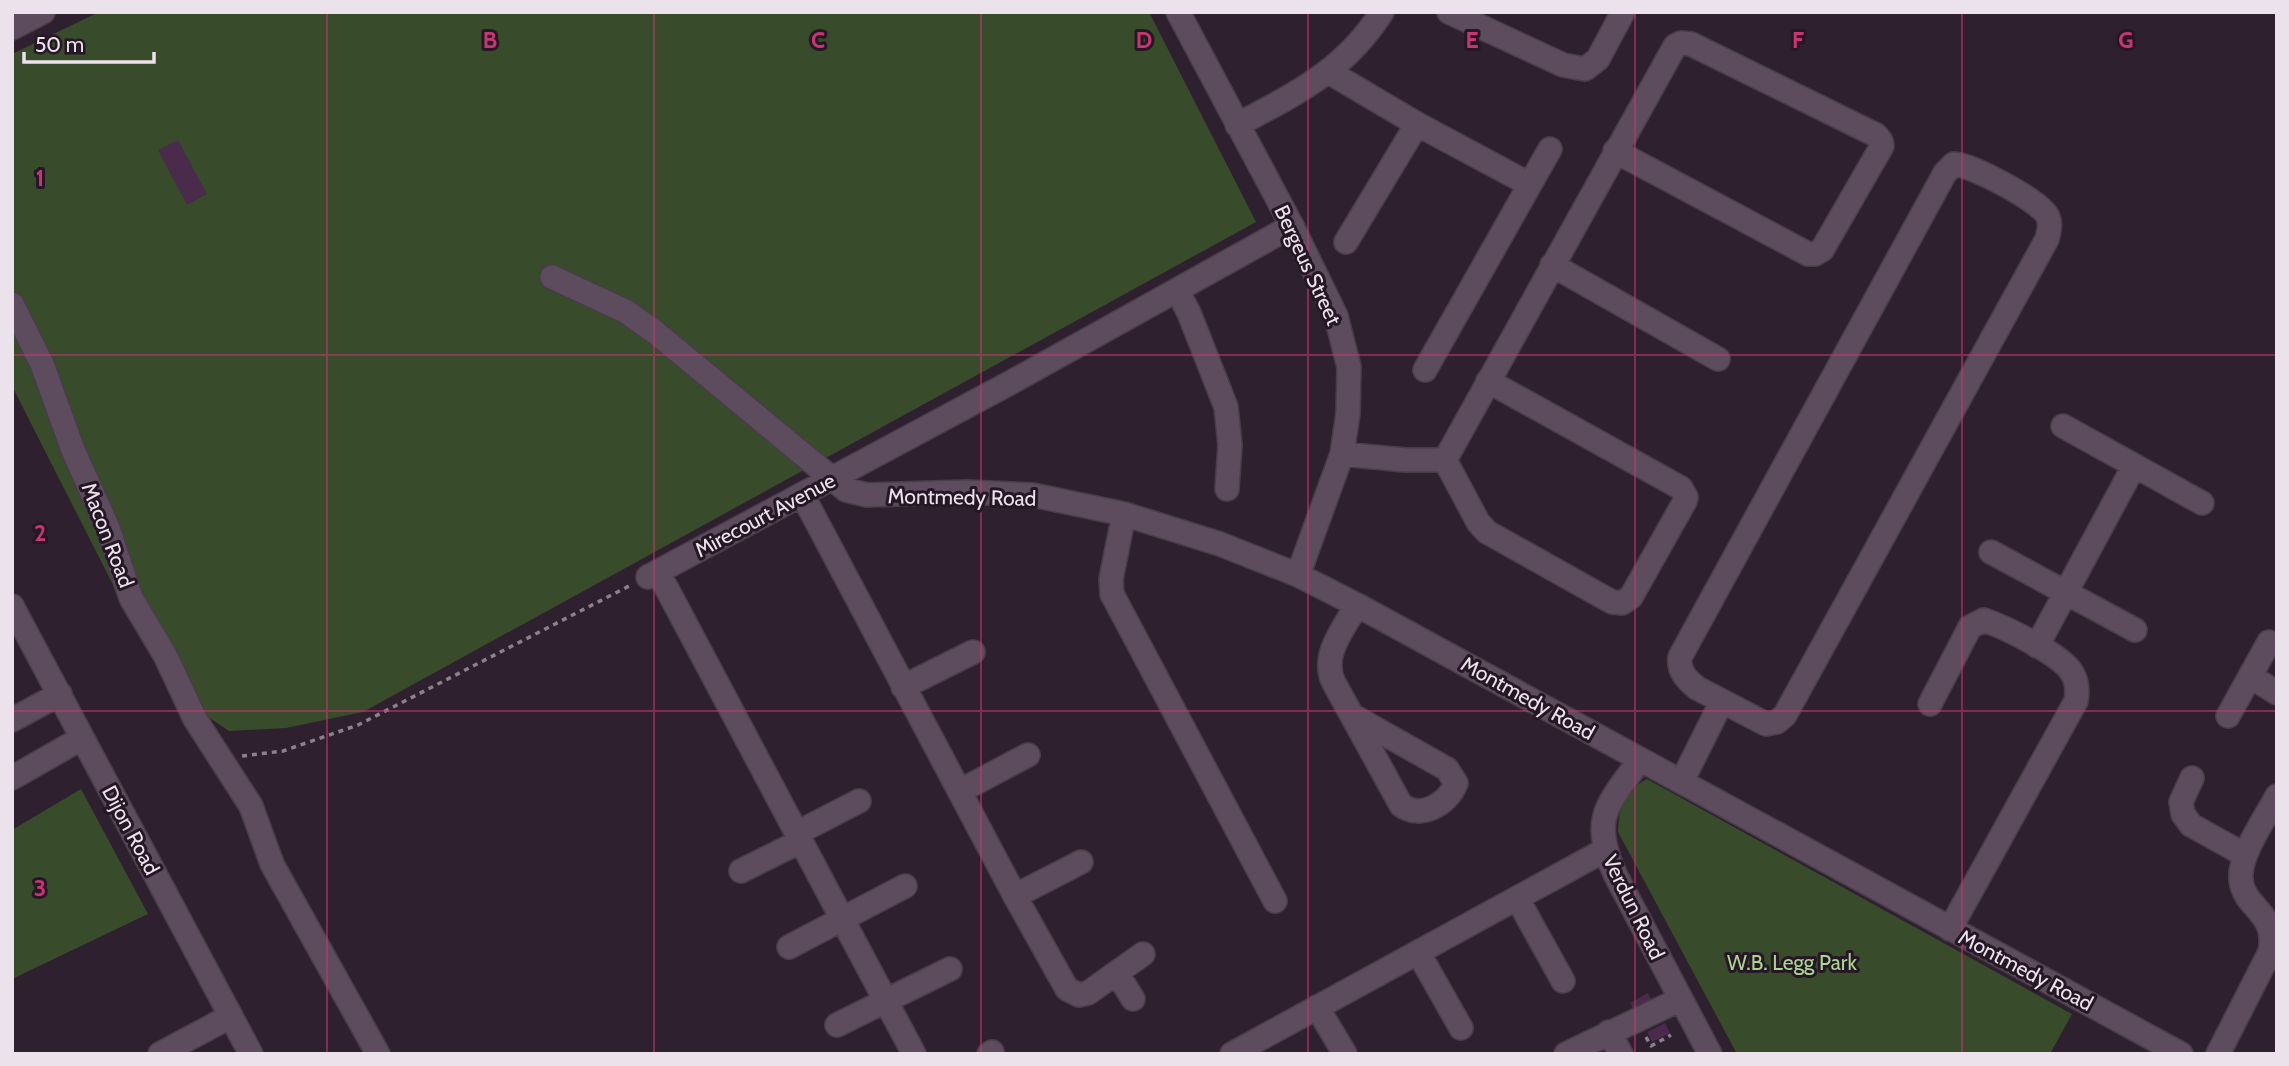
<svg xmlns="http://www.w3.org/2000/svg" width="2289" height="1066" font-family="Cabin,sans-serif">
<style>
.green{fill:#384b2b}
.building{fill:#4a2b4b}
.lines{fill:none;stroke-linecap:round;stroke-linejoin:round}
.minor-casing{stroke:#493d4a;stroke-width:26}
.path{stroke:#8c808c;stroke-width:3.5;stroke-dasharray:5 5;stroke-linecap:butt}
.minor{stroke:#5d4c5d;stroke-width:23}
.grid{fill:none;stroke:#c83671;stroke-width:2;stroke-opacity:0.55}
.labels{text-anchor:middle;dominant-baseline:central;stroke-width:6;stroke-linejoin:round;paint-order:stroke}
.street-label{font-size:21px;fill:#ece2ec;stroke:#251725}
.park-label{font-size:21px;fill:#acd392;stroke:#251725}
.grid-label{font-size:23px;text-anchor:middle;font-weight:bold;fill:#c83671;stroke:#251725;stroke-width:6;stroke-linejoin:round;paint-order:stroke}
</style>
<rect width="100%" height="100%" fill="#2f202f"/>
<path class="green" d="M99,12H1149L1256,222L363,712L286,728L229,731L184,701L137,632L12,386V54Z
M1647,779L2072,1014L2050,1054H1737L1618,832C1620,804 1621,793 1647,779Z
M81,789L148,914L12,979V830Z"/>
<path class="building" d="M178,140L207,194L187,205L158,150Z
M1648,993L1655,1007L1638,1016L1630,1003Z
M1665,1023L1670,1033L1652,1042L1647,1032Z"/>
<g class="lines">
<g class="minor-casing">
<path id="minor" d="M1178,12L1292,226L1336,316L1349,367L1348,413L1342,454L1298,575
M1449,12L1563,65L1585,69L1598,59L1623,12
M12,28L43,12
M1329,72L1417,124L1529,184
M1237,125C1297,93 1344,71 1382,12
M1954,164C1972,165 2041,201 2048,217C2051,224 2049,232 2047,239L1785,715L1777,722L1766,724L1697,688C1687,680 1678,671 1680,657L1945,173Z
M1346,242L1417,124
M1552,265L1718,359
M552,277L625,311L655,332L846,490L867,495L967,492L1033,495L1124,514L1220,544L1298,575L1357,605L2181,1054
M1177,290L1189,313L1226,407L1230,445L1227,489
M12,304L42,364L73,450L108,528L131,598L165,655L195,719L251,806L272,864L378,1054
M1425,370L1550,149
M2063,426L2202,503
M1342,454L1405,460H1445L1675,46L1681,43L1691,44L1876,135L1881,141L1882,146L1822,250L1815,254H1808L1615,151
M1445,460L1478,522L1487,532L1612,602L1622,603L1631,597L1685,501L1686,497L1681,488L1488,381
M803,496L1015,896L1067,989L1079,995L1088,993L1143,954
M1124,514L1111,579L1112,594L1275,901
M1991,552L2135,630
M658,572L914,1054
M648,577L1008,384L1292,226
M12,606L251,1054
M2037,646L2134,466
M2250,676L2277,693
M903,687L973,652
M1930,704L1970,627L1984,620C2005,627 2057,653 2070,670C2077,679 2078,690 2076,701L1950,929
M1353,716L1447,769L1456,783C1448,804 1421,820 1401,805L1334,683C1320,656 1344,628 1357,605
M2228,716L2269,642
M12,720L60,694
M1640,760C1606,806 1590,819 1616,876L1710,1054
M12,778L82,738
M2192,778L2181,802L2183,814L2191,825L2245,855
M1682,781L1722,701
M960,791L1028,755
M797,833L859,801
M741,871L801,841
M1015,896L1081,862
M1517,898L1563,981
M789,947L905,886
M1418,952L1461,1028
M1117,973L1133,999
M1317,1007L1345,1054
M837,1025L950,969
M1609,1032L1621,1054
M160,1054L231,1016
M989,1054L992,1052
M1232,1054L1605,850
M1566,1054L1681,999
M2218,1054L2270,952C2278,912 2244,909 2241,880C2238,856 2266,817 2277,796"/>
</g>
<path class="path" d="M242,756L283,751L358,725L633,584
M1646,1037L1651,1046L1671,1035"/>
<use href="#minor" class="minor"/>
</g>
<path class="grid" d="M327,12V1054M654,12V1054M981,12V1054M1308,12V1054M1635,12V1054M1962,12V1054M12,355H2277M12,711H2277"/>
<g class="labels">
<g class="street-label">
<text transform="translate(1308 265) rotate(65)">Bergeus Street</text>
<text transform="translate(962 497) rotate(1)">Montmedy Road</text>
<text transform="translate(765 515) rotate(-28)">Mirecourt Avenue</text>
<text transform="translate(108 535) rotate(69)">Macon Road</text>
<text transform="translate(1528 698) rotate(29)">Montmedy Road</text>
<text transform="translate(131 830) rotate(62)">Dijon Road</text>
<text transform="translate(1634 907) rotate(64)">Verdun Road</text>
<text transform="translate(2026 970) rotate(28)">Montmedy Road</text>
</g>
<g class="park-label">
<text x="1792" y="962">W.B. Legg Park</text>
</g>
</g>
<g class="grid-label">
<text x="490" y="48">B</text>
<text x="818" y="48">C</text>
<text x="1144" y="48">D</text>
<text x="1472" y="48">E</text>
<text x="1798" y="48">F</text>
<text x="2126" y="48">G</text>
<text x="40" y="186">1</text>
<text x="40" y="541">2</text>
<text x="40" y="896">3</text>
</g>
<rect width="2289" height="1066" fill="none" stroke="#ece2ec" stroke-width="28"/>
<path d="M24 52v10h130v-10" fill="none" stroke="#ece2ec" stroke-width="3.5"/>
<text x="35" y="52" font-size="21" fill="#ece2ec" stroke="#251725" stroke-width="5" paint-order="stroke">50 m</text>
</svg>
